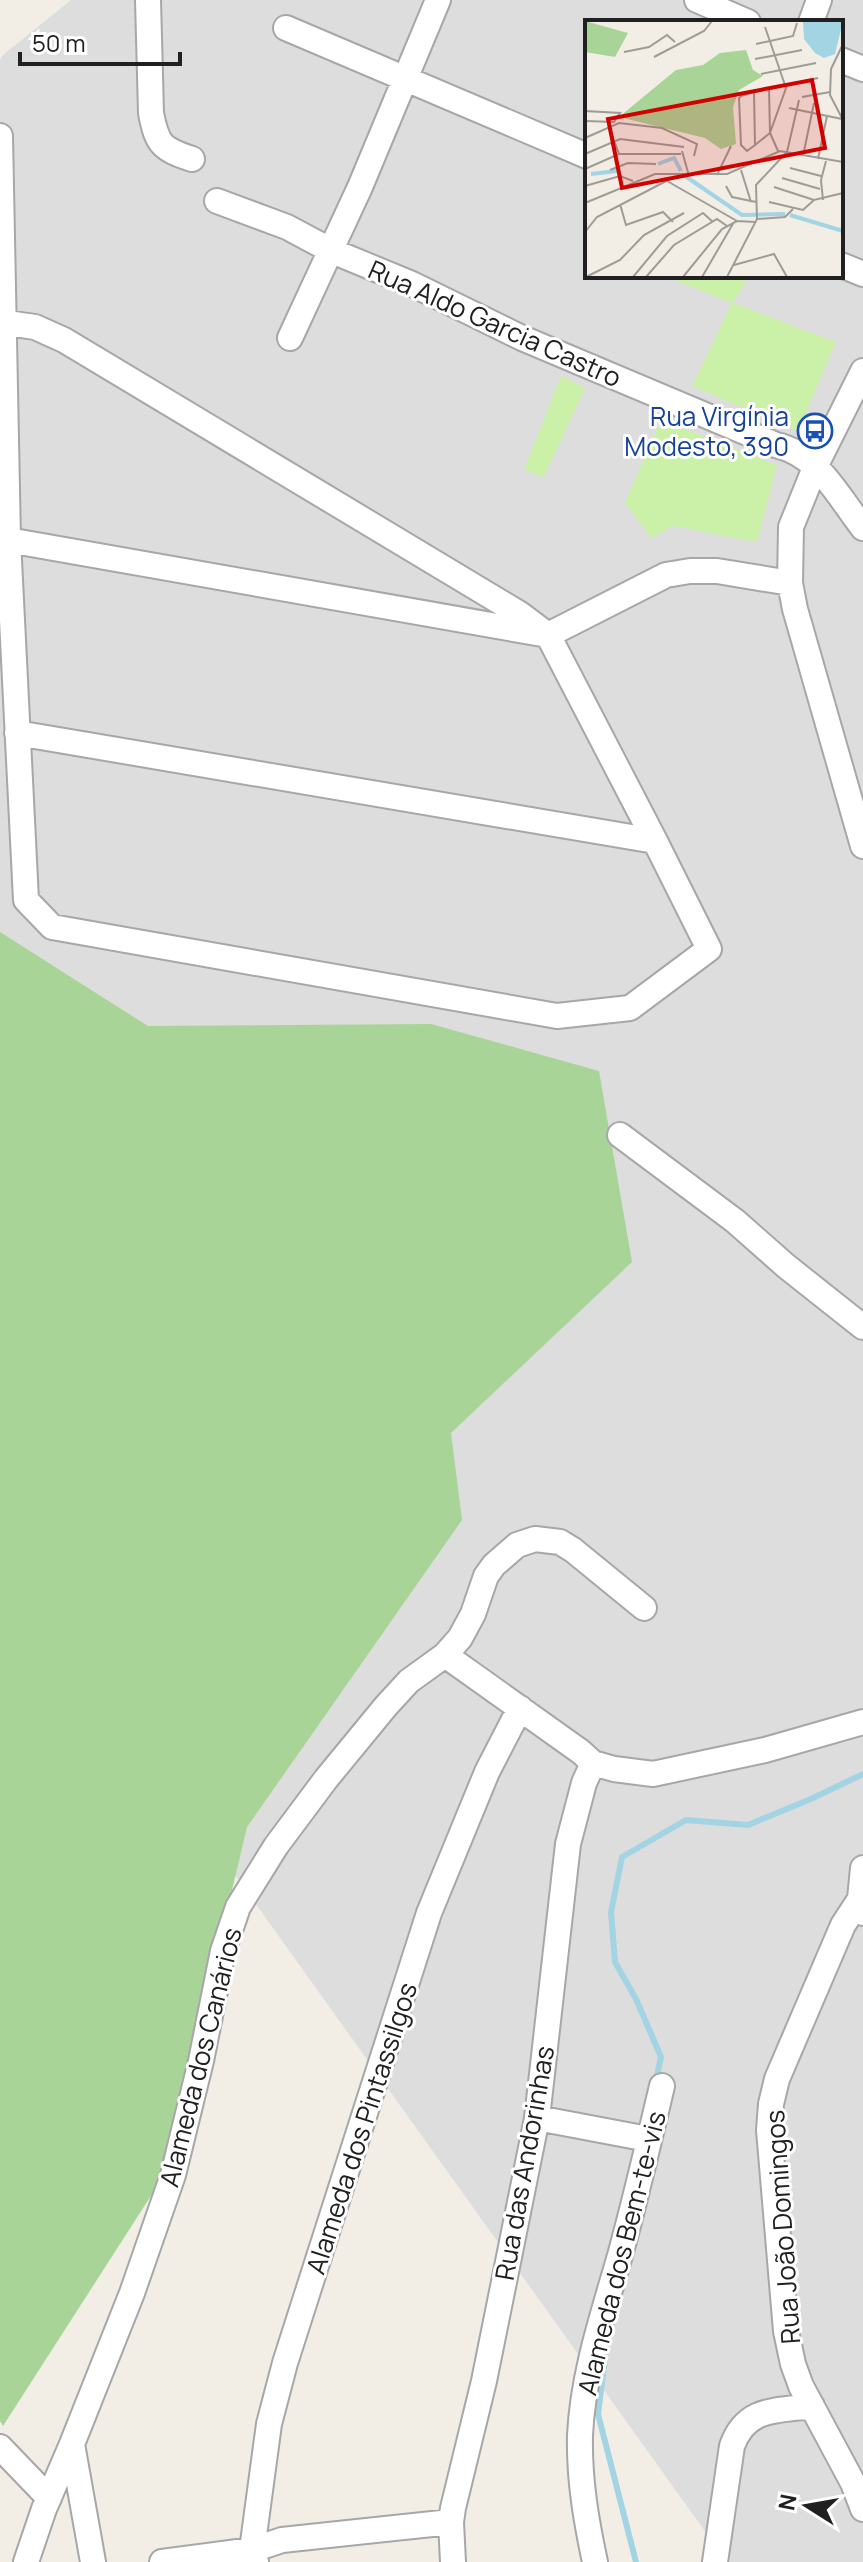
<svg xmlns="http://www.w3.org/2000/svg" width="863" height="2562" font-family="Manrope,sans-serif">
<style>
.residential{fill:#dedddd;fill-rule:evenodd}
.grass{fill:#cbf0a7}
.forest{fill:#a8d597}
.lines{fill:none;stroke-linecap:round;stroke-linejoin:round}
.stream{stroke:#a2d4e3;stroke-width:6}
.minor-casing{stroke:#a7a7a7;stroke-width:28}
.minor{stroke:#fff;stroke-width:24}
.labels{text-anchor:middle;dominant-baseline:central;stroke-width:6;stroke-linejoin:round;paint-order:stroke}
.street-label{font-size:26px;fill:#202020;stroke:#fff}
.transit-label{font-size:26px;fill:#164399;stroke:#fff;text-anchor:end}
.inset-river{fill:none;stroke:#a2d4e3;stroke-width:4}
.inset-road{fill:none;stroke:#9e9c97;stroke-width:2}
.view{fill:#d00200;fill-opacity:0.15;stroke:#d00200;stroke-width:4}
.inset-edge{fill:none;stroke:#202020;stroke-width:4}
</style>
<rect width="100%" height="100%" fill="#f2eee6"/>
<path class="residential" d="M71,0H863V2562H727L0,1547V60L3,55ZM587,22H841V276H587Z"/>
<path class="grass" d="M665,276H749L733,303L836,342L798,431L692,386L732,303Z
M561,376L585,388L544,477L524,470Z
M661,420L777,465L757,542L673,526L651,538L625,503Z"/>
<path class="forest" d="M0,932L148,1026L431,1024L599,1071L632,1262L451,1433L462,1520L247,1827L165,2174L3,2426L0,2421Z"/>
<g class="lines">
<path class="stream" d="M656,2080L661,2057L636,1999L615,1962L611,1912L622,1857L686,1820L748,1825L813,1798L863,1774
M607,2343L598,2414L636,2562"/>
<g class="minor-casing">
<path id="minor" d="M148,0L151,113C157,145 162,149 192,159
M697,0L748,22
M811,22L819,0
M286,28L587,156
M841,60L863,69
M0,136L8,540
M217,201L287,227L332,251L412,284L522,338L776,445C819,455 837,495 863,528
M841,265L863,274
M0,322L35,327L64,340L520,614L548,635L655,841
M290,338L360,187L438,0
M863,371L816,465L791,527L790,583L795,609L863,846
M17,733L655,841L709,949L630,1008L557,1016L52,927L26,900L8,540L548,635L666,575L690,571H717L790,583
M620,1135L735,1221L786,1266L863,1327
M445,1655L581,1752L593,1763L614,1769L653,1774L765,1750L863,1722
M860,1899L843,1925L777,2079L771,2104L769,2130L786,2331L793,2364L801,2386L853,2483L863,2509
M863,1913L860,1899L863,1868
M537,2118L648,2139
M0,2447L49,2498
M26,2562L44,2509L72,2444
M93,2562L72,2444L132,2293L173,2175L201,2061L223,1951L238,1907L276,1846L326,1779L386,1706L409,1681L445,1655L460,1638L473,1614L486,1576L494,1565L517,1545L535,1539L560,1542L573,1550L644,1608
M162,2562L252,2550L282,2540L451,2522
M256,2562L252,2550L269,2424L285,2363L429,1913L487,1772L520,1708
M453,2562L451,2522L453,2508L484,2381L537,2118L568,1844L584,1783L593,1763
M595,2562C586,2520 579,2479 580,2435C583,2372 604,2312 621,2252C636,2197 649,2141 662,2086
M715,2562L732,2446C746,2407 776,2411 812,2406"/>
</g>
<use href="#minor" class="minor"/>
</g>
<defs>
<g id="bus-ring" transform="scale(1.8)"><circle r="9.5" fill="#fff" stroke="#1a4fb4" stroke-width="1.5"/><path d="M-5-6H5V4H4V6H2V4H-2V6H-4V4H-5ZM-3.5-4V0h7V-4ZM-3.5 1.2v1.5H-2V1.2ZM2 1.2v1.5H3.5V1.2Z" fill="#1a4fb4"/></g>
</defs>
<g fill-rule="evenodd">
<use href="#bus-ring" x="815" y="431"/>
</g>
<g class="labels">
<g class="street-label">
<text transform="translate(495 323) rotate(24)">Rua Aldo Garcia Castro</text>
<text transform="translate(200 2057) rotate(-76)">Alameda dos Canários</text>
<text transform="translate(361 2128) rotate(-72)">Alameda dos Pintassilgos</text>
<text transform="translate(524 2163) rotate(-80)">Rua das Andorinhas</text>
<text transform="translate(782 2227) rotate(-94)">Rua João Domingos</text>
<text transform="translate(621 2253) rotate(-76)">Alameda dos Bem-te-vis</text>
</g>
<g class="transit-label">
<text x="789" y="416">Rua Virgínia<tspan x="789" dy="30">Modesto, 390</tspan></text>
</g>
</g>
<g transform="translate(585 20)">
<rect width="258" height="258" fill="#f2eee6"/>
<path d="M0,1L43,13L30,37L0,32ZM161,30L168,50L178,56L154,70L148,87L151,124L136,129L120,118L34,97L91,50L118,45L135,33Z" fill="#a8d597"/>
<path d="M218,1H258L250,34L239,38L230,33L219,19Z" fill="#a2d4e3"/>
<path class="inset-river" d="M73,144L89,138L96,151M6,154L32,151M100,156L157,195L200,194M205,195L258,211"/>
<path class="inset-road" d="M171,24L208,16L212,3M258,24L246,49L245,75L258,100M39,32L64,27L82,15L90,22M69,37L119,11L127,1M170,39L217,30M176,54L231,43M184,69L233,58M169,72L170,125L162,131L156,125L154,78L156,76L169,72L184,69L185,113L193,131M217,77L245,72M204,88L257,99M0,91L35,93L29,102M0,101L30,102M24,107L34,134M0,118L34,103L77,108L112,124L109,136M170,125L185,113L201,68L180,7M97,131L104,156M0,134L35,119L99,127M218,136L229,83M233,139L242,96M205,148L236,156M0,149L34,134H96M25,150L43,143L71,144M156,150L166,182M132,155L146,126M197,158L235,169M82,161L152,201M0,166L35,156L48,161M141,166L147,177L171,182M189,167L229,180L258,173M238,180L236,160L241,141M184,182L218,190L229,180M0,183L70,154H142L195,131L258,142M35,184L41,205L78,192L88,202M172,199L200,197L208,189M0,212L12,197L89,157M149,245L189,234L202,257M1,257L35,240L59,215L99,193M48,257L82,216L118,193L128,202M61,257L89,225L132,199L142,206M98,257L137,209L152,201L170,202M117,257L149,202M142,257L172,199L171,165L202,132L214,80"/>
<path class="view" d="M227,60L240,128L37,168L23,99Z"/>
<rect width="258" height="258" class="inset-edge"/>
</g>
<g transform="translate(807 2506) rotate(281)" stroke="#ffffff" stroke-width="6" paint-order="stroke">
<path d="M0-6L14 30L0 20L-14 30Z" fill="#202020"/>
<text y="-12" font-size="22" font-weight="bold" text-anchor="middle" fill="#202020">N</text>
</g>
<path d="M20 52v12h160v-12" fill="none" stroke="#202020" stroke-width="4"/>
<text x="32" y="52" font-size="24" fill="#202020" stroke="#ffffff" stroke-width="6" paint-order="stroke">50 m</text>
</svg>
